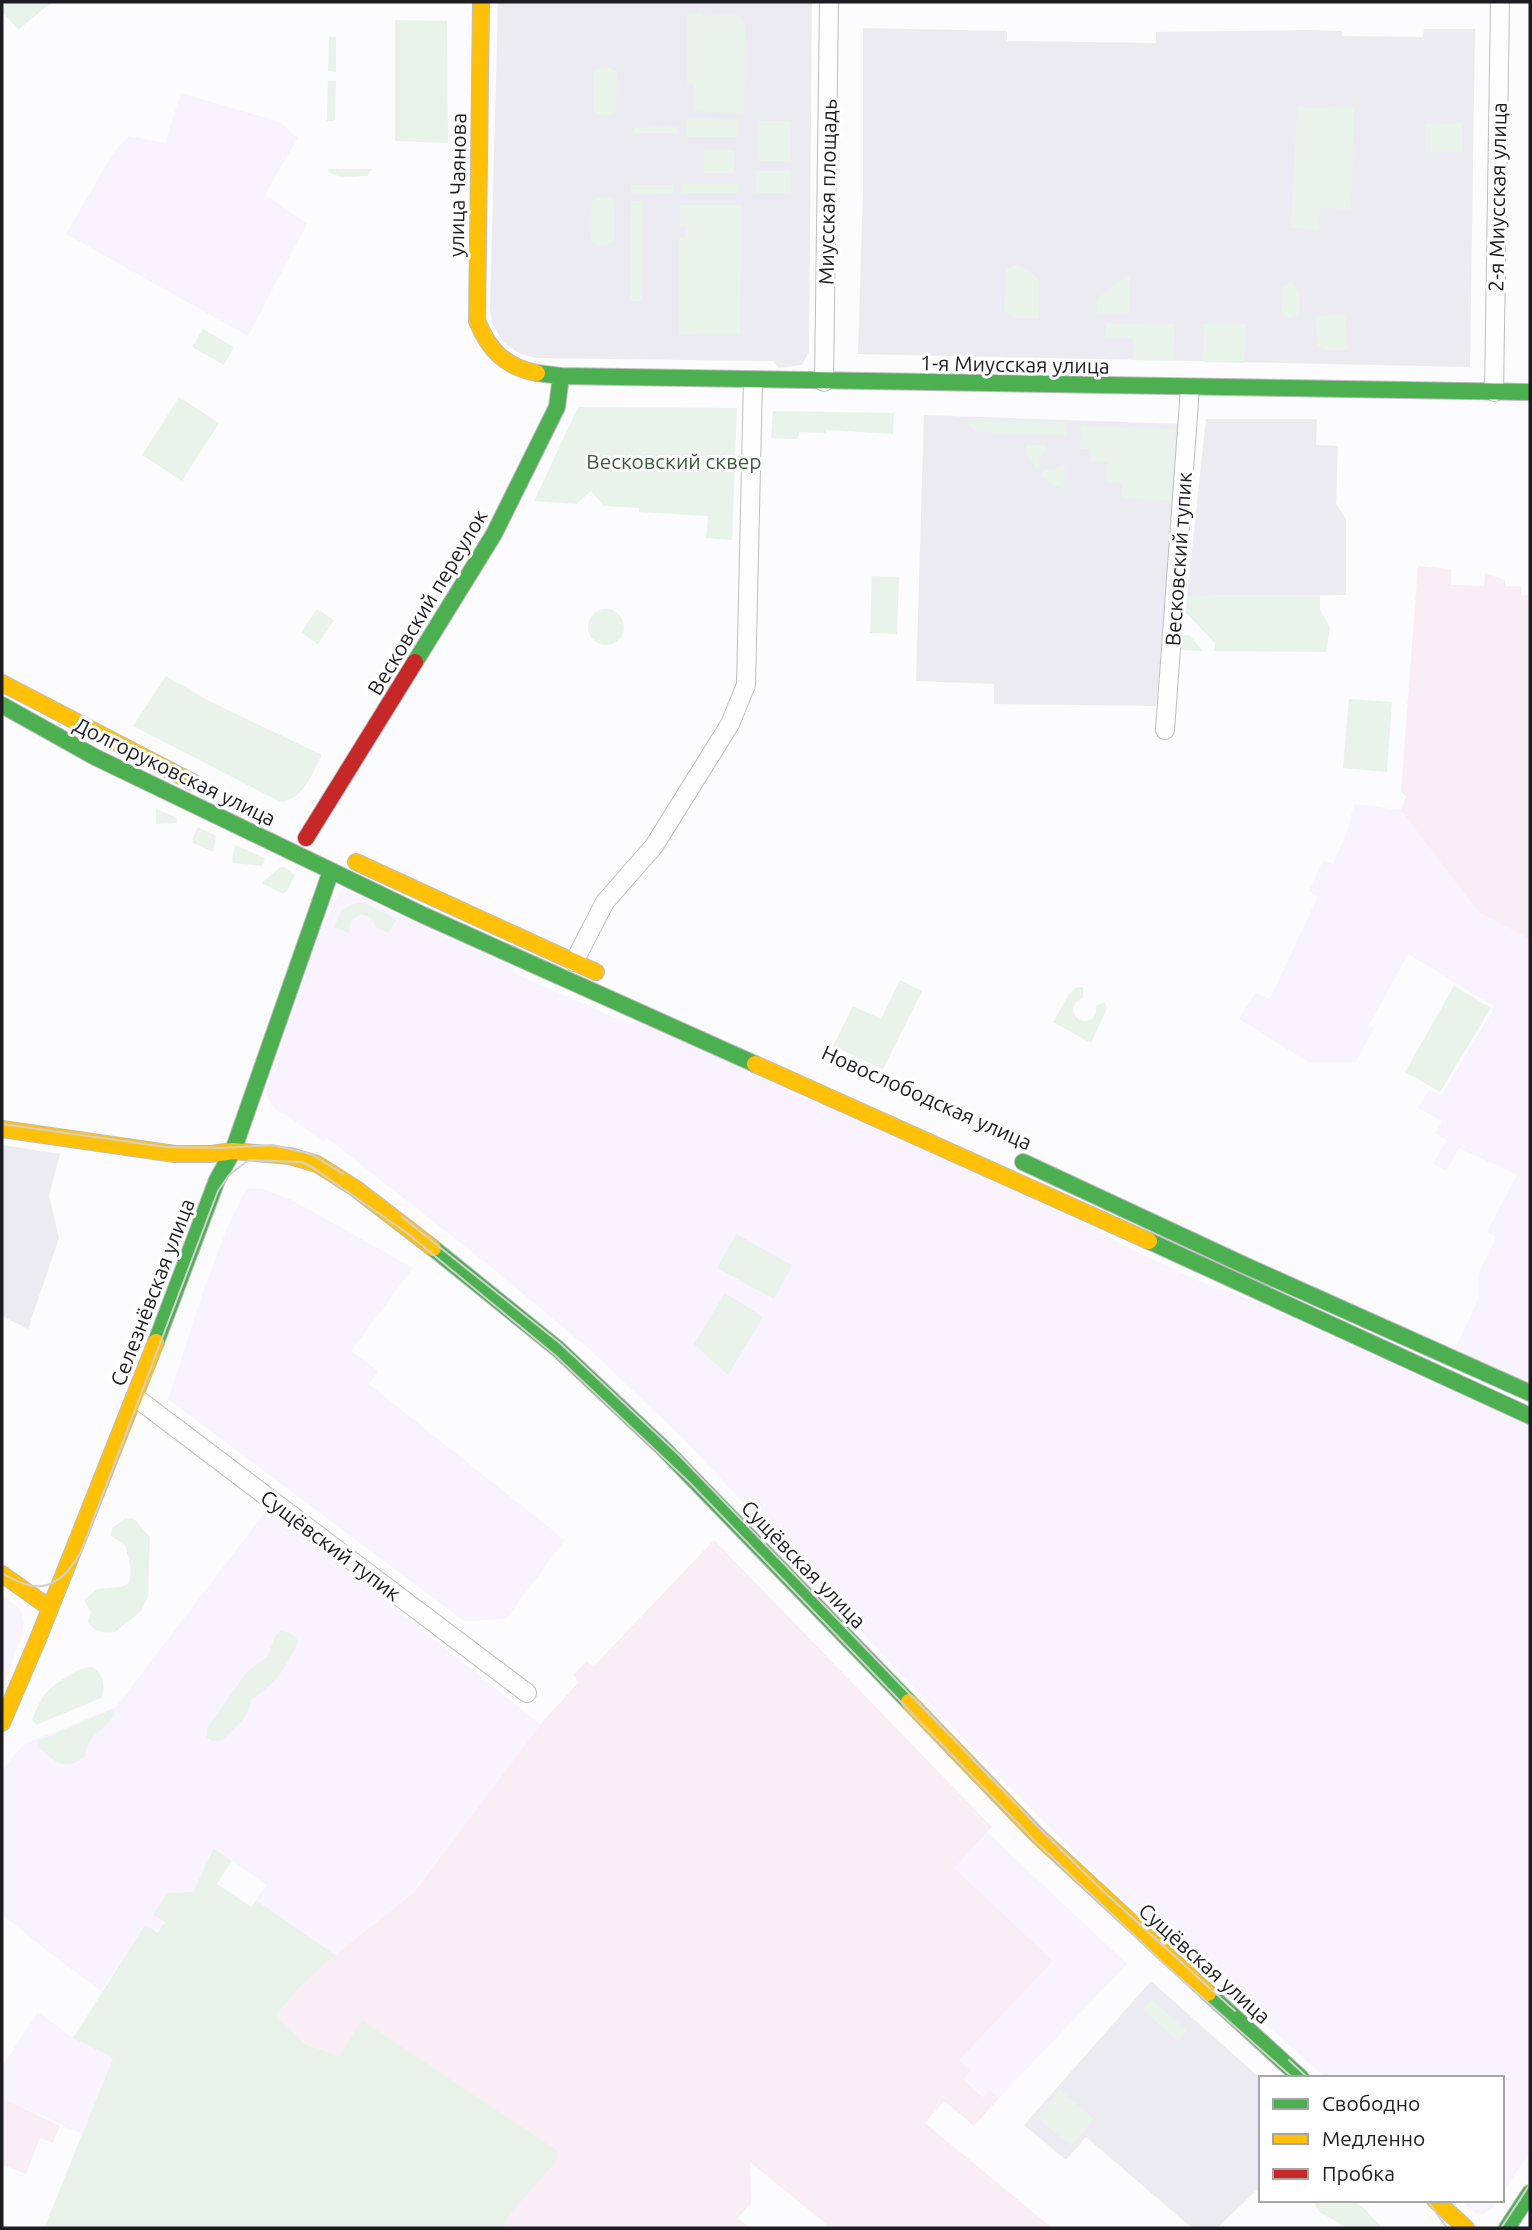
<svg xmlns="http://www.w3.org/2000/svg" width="1532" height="2230" font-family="Ubuntu,sans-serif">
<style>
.commercial{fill:#f8f3fe}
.industrial{fill:#f9eef5}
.built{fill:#edebf2}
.green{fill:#e9f3e9}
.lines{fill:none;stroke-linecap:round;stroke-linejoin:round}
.street-casing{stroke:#bfbdc2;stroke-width:20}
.fast-casing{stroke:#bfbdc2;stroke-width:18}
.slow-casing{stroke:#bfbdc2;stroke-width:18}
.jam-casing{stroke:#bfbdc2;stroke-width:18}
.street{stroke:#fffeff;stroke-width:18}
.fast{stroke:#4caf50;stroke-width:16}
.slow{stroke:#ffc107;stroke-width:16}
.jam{stroke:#c62828;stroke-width:16}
.tram{stroke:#d2d1d2;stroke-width:2}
.labels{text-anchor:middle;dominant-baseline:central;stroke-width:6;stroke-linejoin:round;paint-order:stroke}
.street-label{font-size:21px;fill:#1d1c23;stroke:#fff}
.park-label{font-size:21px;fill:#395c36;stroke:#fff}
</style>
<rect width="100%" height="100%" fill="#fcfbfd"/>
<path class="commercial" d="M181,93L280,122L298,138L265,194L307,224L248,336L66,234L112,155L128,136L165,143Z
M1530,171V360H1528Z
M1354,804L1401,810L1479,913L1530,939V1383L1455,1349L1478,1300V1275L1496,1237L1487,1232L1517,1175L1459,1148L1446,1171L1433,1164L1446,1140L1435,1133L1442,1121L1418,1108L1429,1090L1441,1096L1495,1007L1408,954L1369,1025L1374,1028L1356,1062H1308L1239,1019L1255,993L1270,999L1318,896L1309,891L1323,860L1333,864L1347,833Z
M342,888L511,967L518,975L629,1024L638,1021L1073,1217L1133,1250L1208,1285L1251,1300L1530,1426V2151L1502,2194V2078H1326L1104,1881L1046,1824L896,1669L685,1440L588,1348L482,1260L327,1138L323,1142L287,1115L277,1111L268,1100L266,1092L322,926Z
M249,1189H262L292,1200L413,1268L351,1351L378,1371L369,1384L565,1540L506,1619L464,1621L168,1399L206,1283L226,1231L243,1195Z
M267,1510L386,1601L541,1725L413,1892L335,1955L256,1900L266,1885L215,1848L193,1892L154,1913L166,1922L158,1933L145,1926L101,1991L47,1951L2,1914V1770L24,1744L116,1707Z
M2,1596L20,1609L24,1621L22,1635L2,1689Z
M987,1832L1127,1964L999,2098L990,2090L984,2097L964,2078L958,2060L953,1867Z
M38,2012L73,2038L113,2058L82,2134L2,2098V2067Z
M1460,2200H1498L1492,2208L1483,2214L1476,2213Z"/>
<path class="industrial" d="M1418,566L1451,569V585L1484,586L1485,573L1505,580V586H1521V595H1530V939L1479,913L1401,810L1406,797L1401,791Z
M714,1540L992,1827L954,1868L1053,1961L959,2060L970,2071L964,2079L983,2097L990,2090L999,2098L974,2126L944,2101L925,2123L1052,2228H831L750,2162L751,2203L738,2218L750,2228H504L507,2218L362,2021L339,2056L305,2044L276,2016L297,1990L335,1955L414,1892L544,1720L579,1682L573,1675L587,1661L593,1667Z
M2,2098L60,2126L53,2143L40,2138L26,2174L3,2165L2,2168Z"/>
<path class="built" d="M498,2H812L809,352L802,365L779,368L773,361L535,358L520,354L503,342L492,323L490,308Z
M863,28L1007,31V41L1156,43V32L1310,30L1342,31V36L1423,37L1424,29H1475L1470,367L858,354L863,188Z
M924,415L1182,424L1156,706L994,704V684L916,681Z
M1206,419H1317L1316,445L1338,446L1336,504L1346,519V595L1187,596Z
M2,1145L60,1154L49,1196L59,1238L28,1329L2,1316Z
M1151,1981L1261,2079V2186L1217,2228H1192L1086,2137L1066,2160L1024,2125Z"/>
<path class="green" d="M2,2H52L18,30L2,11Z
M702,13L703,16L739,15L745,22L744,113L693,111L694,84L687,83V14Z
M395,20L447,21L448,143L395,141Z
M329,37H336V72L328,71Z
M599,68H611L617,72L616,112C608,116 601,117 594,111V72Z
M328,81H336L335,121H327Z
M1297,107L1354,108L1351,209L1320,208L1319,230L1291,228Z
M686,119L739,120L738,137H686Z
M758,121H790V161H757Z
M1462,123V152H1425V124Z
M677,127V133H634V128Z
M704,150H734V173H704Z
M327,169H372L367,176C354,176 334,180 327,169Z
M756,171H791V193H756Z
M683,184H739V193H683Z
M631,185H673L674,193L631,194Z
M609,197L614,202V241C606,246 598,247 591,241L592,202L597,198Z
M631,201H643L642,301H630Z
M680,205H741L740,335L679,334V238H685V226L680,225Z
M1017,264L1031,273L1039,280V318H1014L1004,310L1006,270Z
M1130,274L1129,313L1097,314V299Z
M1290,282L1300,292L1299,314L1290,318L1281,314L1283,288Z
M1345,314L1348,350H1324L1317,345L1316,316Z
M1106,323L1175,324L1173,361L1133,360V338H1105Z
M1204,324H1246L1244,363L1203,362Z
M203,329L234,347L224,365L192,347Z
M179,397L219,423L182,481L142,455Z
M578,407L737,408L732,540L706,538L708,516L639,512V508L604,506L591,491L576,504L534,501Z
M773,411L894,413L893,434L826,430L825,433L799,432L798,439L771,438Z
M968,420L1067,423V435L977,432L968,424Z
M1081,426L1176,429L1171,501L1122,498V483L1106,482L1107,462L1091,461L1092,449H1080Z
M1026,445H1045V450L1039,458L1040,465L1036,469L1028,455Z
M1061,465H1065L1064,489L1051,484L1041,475L1045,470L1052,471Z
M872,576L899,577L897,634L870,633Z
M1320,595V610L1330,627L1326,652L1214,651L1215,643L1186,613L1187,596Z
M317,609L334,620L318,644L301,633Z
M588 627a18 18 0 1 1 36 0a18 18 0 1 1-36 0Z
M1182,635H1189L1203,651L1181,650Z
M166,676L207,700L322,755C312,773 304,799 281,802L133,726Z
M1349,699L1392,702L1387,772L1343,768Z
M156,809L176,817L177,823L156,824Z
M198,827L216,836L213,852L193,843L192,839Z
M235,845L263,857L265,859L262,866L234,863L232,861Z
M280,867H284L295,875L287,891L283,894L263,884V882Z
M356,903H364L397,919L388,933L376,927L371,917L360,914L350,921L349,933L334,927L342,910Z
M900,980L922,991L883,1069L833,1046L853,1006L881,1019Z
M1454,986L1491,1008L1440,1092L1405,1072Z
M1077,987H1083V998C1065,1005 1075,1027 1092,1019L1096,1013V1006L1104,1002L1107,1008L1091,1043L1053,1022L1069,994Z
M736,1234L792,1265L774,1299L717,1268Z
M725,1293L763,1317L728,1375L694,1344Z
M126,1518L134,1519L150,1537L148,1596L141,1611L115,1632C103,1633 93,1632 88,1621L91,1612L84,1600L97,1589L120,1587L128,1584C134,1571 128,1558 125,1545L111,1536L112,1528Z
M281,1631L290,1633L297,1639C297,1649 292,1653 288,1661C279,1679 267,1688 251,1700C248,1720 236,1725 223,1740L213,1741L207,1738V1728L247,1672L268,1656L275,1636Z
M92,1667C103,1672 106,1687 101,1698L36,1725L32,1719C42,1698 43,1692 62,1680C74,1673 77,1668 92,1667Z
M113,1709L115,1714C105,1730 87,1735 85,1756C65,1773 53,1761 37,1746L38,1741Z
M214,1848L232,1861L217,1884L251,1907L256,1900L335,1955L297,1990L276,2016L305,2044L339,2056L362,2020L558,2151L557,2160L507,2218L504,2228H51L45,2226L113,2058L73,2038L145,1925L158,1933L165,1922L153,1914L168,1893L193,1892Z
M1152,2000L1187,2031L1178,2041L1143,2010Z
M1060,2090L1094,2119L1071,2146L1037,2117Z
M1351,2200L1364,2208L1382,2228H1348L1319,2212L1313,2201Z"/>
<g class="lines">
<g class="street-casing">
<path id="street" d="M824,382L829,2
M1494,392L1500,2
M1165,730L1190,388
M574,962L605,902L654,846L730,724L746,685L753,380
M135,1397L527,1693"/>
</g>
<g class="fast-casing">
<path id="fast" d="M537,373L561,376L1530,392
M415,662L494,534L557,407L561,376
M2,705L95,757L423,915L755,1064
M1023,1162L1244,1265L1530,1393
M1149,1241L1530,1416
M433,1248L558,1349L663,1448L909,1702
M156,1342L217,1180L233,1151L331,871
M1208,1993L1301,2078
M1507,2228L1530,2193"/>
</g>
<g class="slow-casing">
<path id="slow" d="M481,2L477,321C489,350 505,367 537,373
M2,683L194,783
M356,862L596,972
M755,1064L1149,1241
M2,1129L175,1154H211L233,1151L290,1156L317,1164L355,1188L433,1248
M2,1574L50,1608
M909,1702L1037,1835L1208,1993
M2,1723L38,1639L156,1342
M1435,2200L1466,2228"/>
</g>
<g class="jam-casing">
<path id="jam" d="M306,838L415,662"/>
</g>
<use href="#street" class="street"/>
<use href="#fast" class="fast"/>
<use href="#slow" class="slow"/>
<use href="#jam" class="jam"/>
<path class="tram" d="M2,1124L166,1147L222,1148L273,1145L311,1154L343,1174
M402,1217L561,1344L678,1454L1041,1830L1102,1890L1235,2011
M2,1573C39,1596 59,1589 81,1552L218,1191L229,1175L249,1160L301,1162L312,1167L407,1233L556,1356L689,1482L1035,1841L1162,1962L1293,2078
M1289,2060L1308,2078
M1427,2200L1447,2228
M1501,2228L1530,2184"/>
</g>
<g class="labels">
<g class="street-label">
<text transform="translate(457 185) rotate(-89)">улица Чаянова</text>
<text transform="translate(827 192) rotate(-89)">Миусская площадь</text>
<text transform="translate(1497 197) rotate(-89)">2-я Миусская улица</text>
<text transform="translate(1015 364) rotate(1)">1-я Миусская улица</text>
<text transform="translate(1178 559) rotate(-86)">Весковский тупик</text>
<text transform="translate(427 602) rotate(-59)">Весковский переулок</text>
<text transform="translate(175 771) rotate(26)">Долгоруковская улица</text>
<text transform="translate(927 1097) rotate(24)">Новослободская улица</text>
<text transform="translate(152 1292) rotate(-69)">Селезнёвская улица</text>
<text transform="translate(331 1545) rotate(37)">Сущёвский тупик</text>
<text transform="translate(804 1564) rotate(46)">Сущёвская улица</text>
<text transform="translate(1205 1963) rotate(42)">Сущёвская улица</text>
</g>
<g class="park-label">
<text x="674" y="461">Весковский сквер</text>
</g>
</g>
<rect width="1532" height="2230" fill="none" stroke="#1d1c23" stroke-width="7"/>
<rect x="1259" y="2076" width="245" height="126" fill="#ffffff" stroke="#a5a4a7" stroke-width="2"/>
<rect x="1273" y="2099" width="35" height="10" fill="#4caf50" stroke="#a5a4a7" stroke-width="2"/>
<text x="1322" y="2111" font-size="21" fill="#1d1c23">Свободно</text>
<rect x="1273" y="2134" width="35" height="10" fill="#ffc107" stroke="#a5a4a7" stroke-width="2"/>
<text x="1322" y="2146" font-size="21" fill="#1d1c23">Медленно</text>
<rect x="1273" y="2169" width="35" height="10" fill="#c62828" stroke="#a5a4a7" stroke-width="2"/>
<text x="1322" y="2181" font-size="21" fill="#1d1c23">Пробка</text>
</svg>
